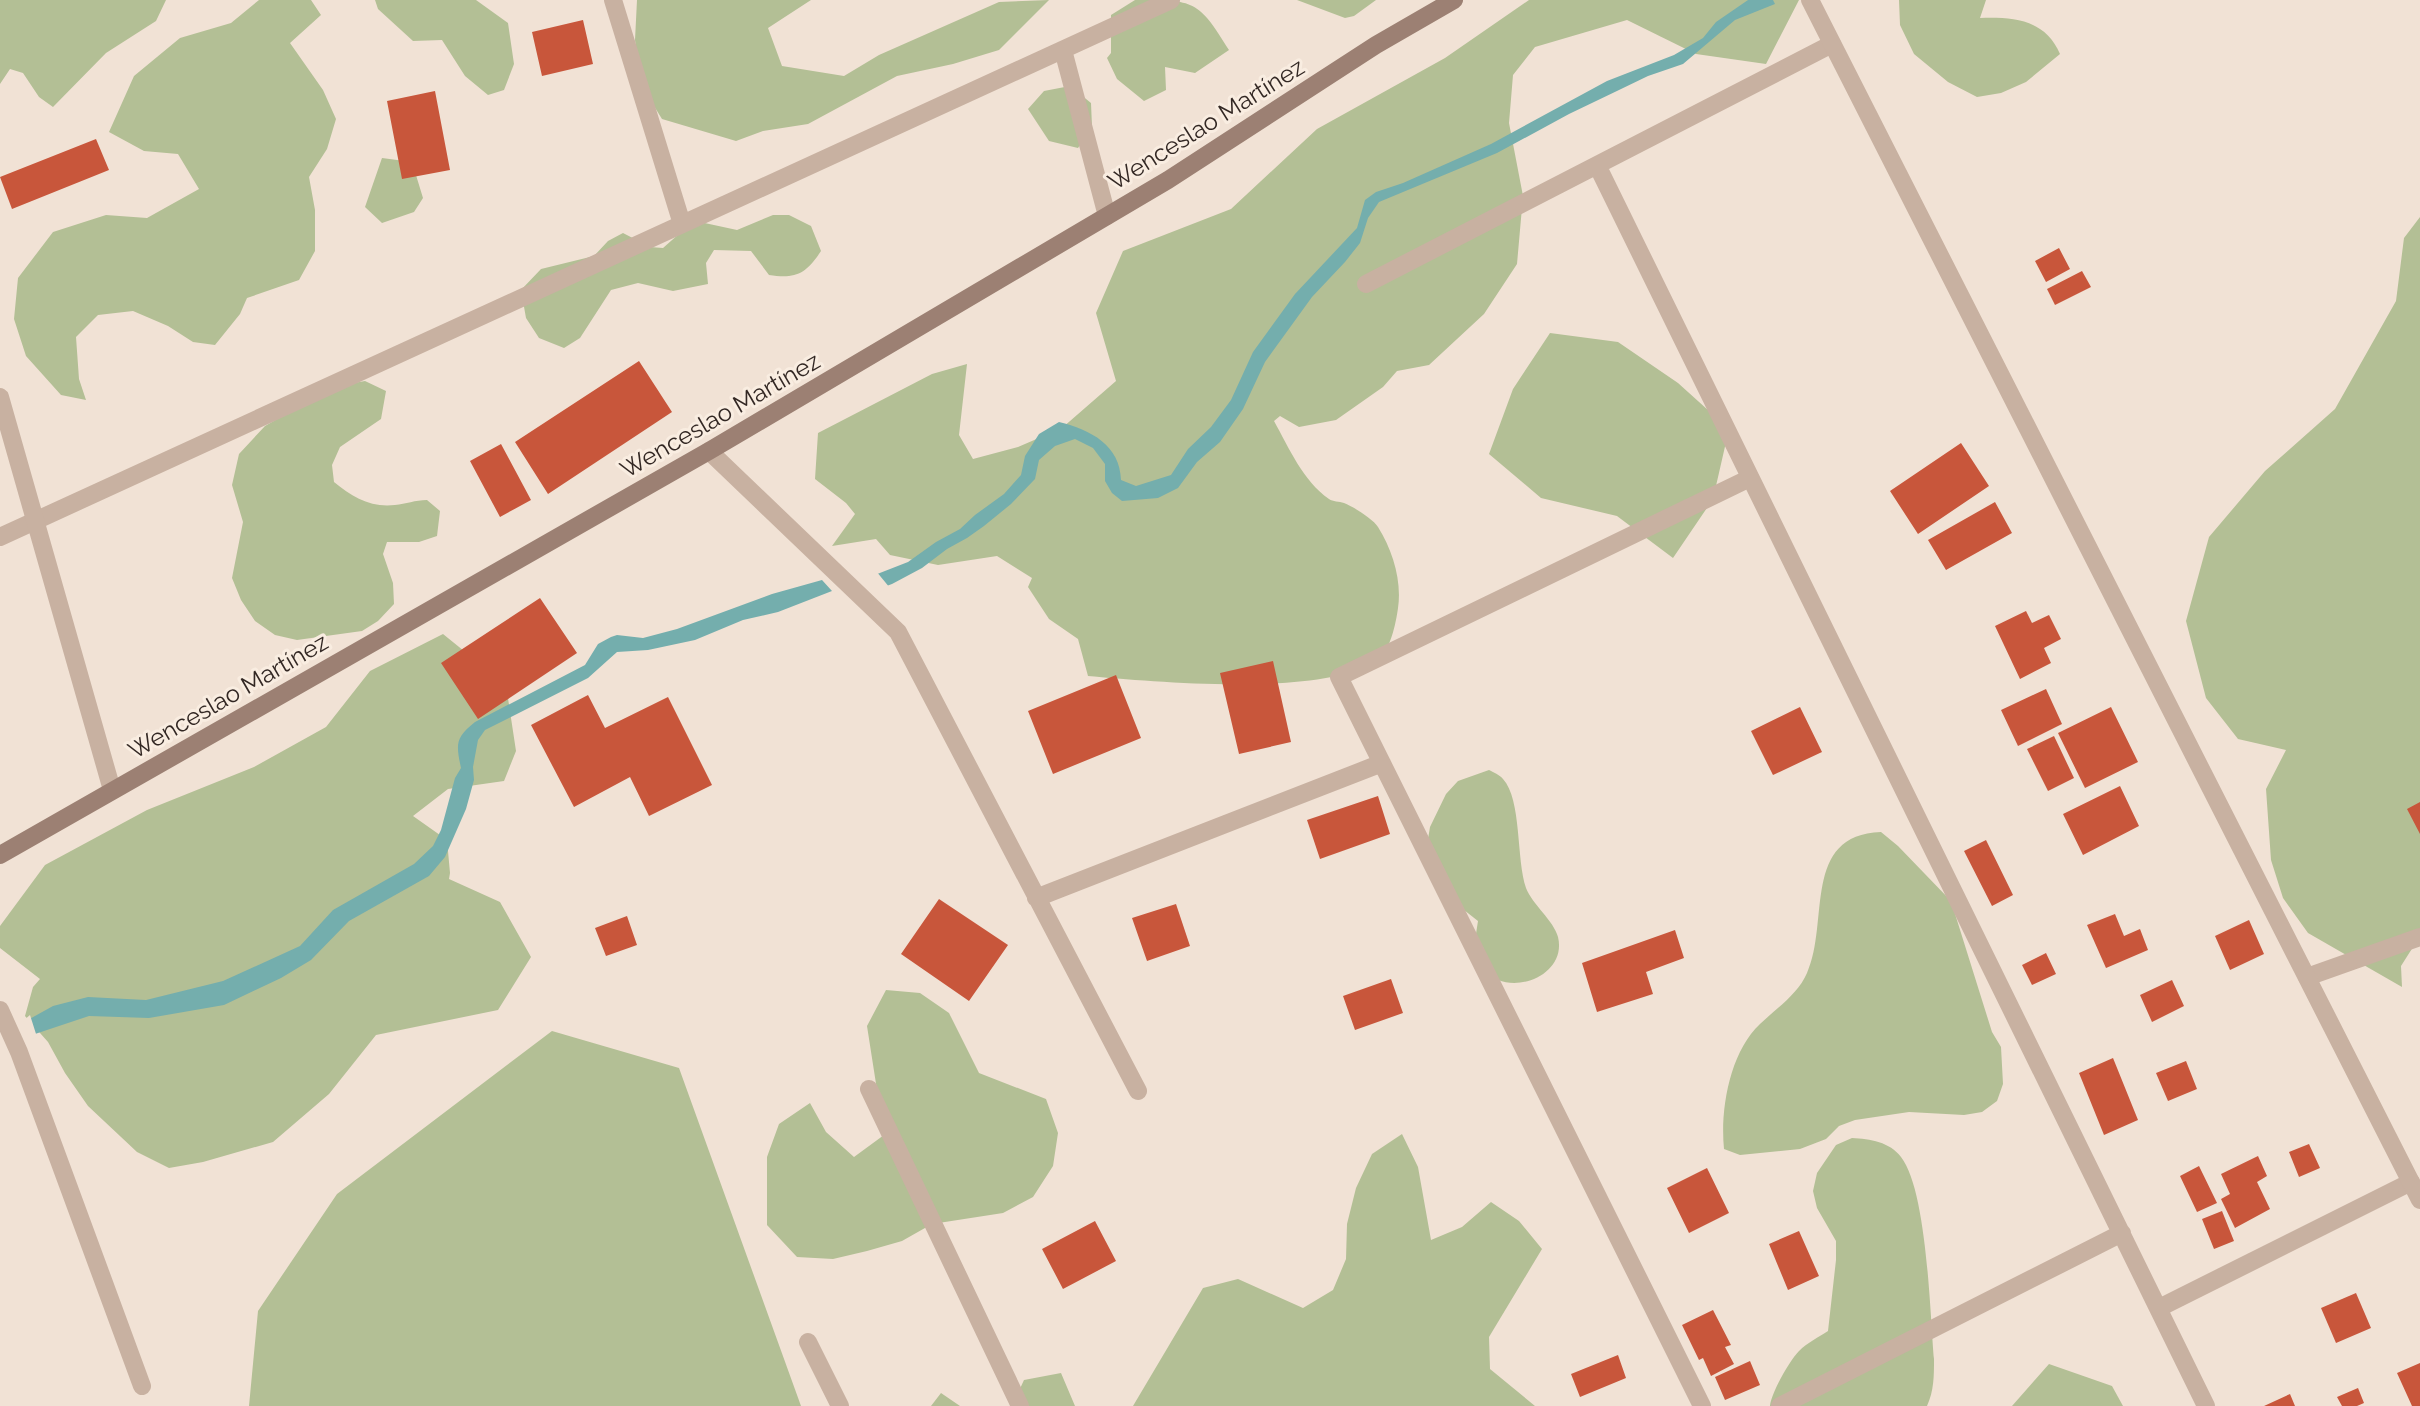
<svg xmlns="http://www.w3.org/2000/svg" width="2420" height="1406" font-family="Raleway,sans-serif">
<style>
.green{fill:#b3bf95}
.water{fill:#74aead}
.pier{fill:#f1e2d5}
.building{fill:#c8563b}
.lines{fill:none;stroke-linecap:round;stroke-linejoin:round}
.lane{stroke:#c8b1a1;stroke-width:18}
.street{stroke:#c8b1a1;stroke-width:18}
.secondary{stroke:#9c8073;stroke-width:18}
.labels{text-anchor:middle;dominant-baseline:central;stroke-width:6;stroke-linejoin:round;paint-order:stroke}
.street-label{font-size:24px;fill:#332824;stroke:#f9ede1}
</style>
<rect width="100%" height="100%" fill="#f1e2d5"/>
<path class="green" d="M0,0H166L156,21L106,53L53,107L39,97L23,73L10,69L0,84Z
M259,0H311L321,15L290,43L323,90L336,119L327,149L309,177L315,210V251L299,280L247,298L240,314L215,345L193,342L168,326L133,311L98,315L76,337L79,379L86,400L61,395L26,356L14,319L18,278L53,232L106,215L147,218L199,189L178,154L144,151L109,132L134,76L180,38L231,23Z
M375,0H476L508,23L514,64L504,90L488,95L465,76L442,40L413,41L378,9Z
M637,0H811L768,28L782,66L844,76L879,55L999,2L1049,0L999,50L953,64L897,76L808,124L763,131L736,141L662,119L641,85L635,40Z
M1135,0C1195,0 1198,0 1229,50L1195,73L1165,67L1166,90L1144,101L1117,79L1107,58L1111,53V15Z
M1297,0H1376L1354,16L1345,18Z
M1529,0H1799L1766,64L1696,54L1627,20L1535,47L1513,75L1509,123L1523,196L1517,264L1484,314L1429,365L1397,371L1383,387L1336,420L1299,427L1280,416L1274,421C1289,448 1303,481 1329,499C1333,502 1339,501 1344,503C1354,507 1373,519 1378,527C1393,551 1402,581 1398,608C1396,623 1390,652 1377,661C1320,697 1156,682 1088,676L1078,639L1049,619L1028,587L1032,578L997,556L938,565L890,555L876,539L832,546L855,514L846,503L815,479L818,433L932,374L967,364L959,435L973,459L1018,447L1062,428L1116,381L1096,313L1123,251L1231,209L1317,129L1445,58Z
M1899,0H1986L1980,18C2013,17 2045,19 2060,54L2026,82L2001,93L1977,97L1948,82L1914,54L1900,25Z
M1070,86L1091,103L1092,127L1078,148L1049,141L1028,109L1044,91Z
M382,158L412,162L423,198L414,212L382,223L365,207Z
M773,215H789L811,226L821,251C806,274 796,279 769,275L751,251L714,250L706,263L708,284L673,291L638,283L611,290L580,338L564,348L539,338L526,318L521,290L541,269L594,256L608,241L623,233L650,247L663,248L680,233L700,222L737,230Z
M2420,217V936L2401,966L2402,987L2308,933L2283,898L2271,860L2266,789L2286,750L2238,739L2206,698L2186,621L2209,537L2265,471L2335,409L2396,301L2404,238Z
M1550,333L1618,342L1678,383L1729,429L1713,499L1673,558L1617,516L1541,498L1489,454L1513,389Z
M365,381L386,391L381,419L340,447L332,465L334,482C352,497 371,508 395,505C406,504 415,500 427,500L440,511L437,536L419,542H387L383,554L393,583L394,604L378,621L362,631L297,640L275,635L255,621L241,600L232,578L243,522L232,485L239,454L265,426L293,410L342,385Z
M443,634L506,685L516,751L504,781L448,789L413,816L447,840L450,873L449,879L500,902L531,957L498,1010L376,1035L329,1094L273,1142L203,1162L169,1168L137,1152L88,1106L65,1073L48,1042L25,1016L33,987L40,979L0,948V926L45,865L147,810L254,767L326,727L370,671Z
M1489,770C1493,772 1500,775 1503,779C1522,800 1516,859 1526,888C1532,904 1554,921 1558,937C1566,970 1526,991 1498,980C1488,976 1479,961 1473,953L1478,921L1464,910L1427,845L1430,827L1446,794L1458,781Z
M1881,832L1898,846L1951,901L1992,1032L2001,1047L2003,1084L1997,1101L1982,1112L1964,1115L1909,1112L1855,1120L1839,1126L1826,1139L1800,1149L1740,1155L1724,1149C1720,1109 1730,1052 1760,1024C1777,1008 1798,994 1807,973C1830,922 1801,835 1881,832Z
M886,990L920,993L949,1013L979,1073L1046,1099L1058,1133L1053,1166L1033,1197L1003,1213L932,1224L902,1241L867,1251L833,1259L797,1257L767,1225V1157L779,1124L810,1103L826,1132L854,1157L884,1135L867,1026Z
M552,1031L679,1068L801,1406H249L258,1311L337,1194Z
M1402,1134L1418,1167L1431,1240L1462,1227L1491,1202L1519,1221L1542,1249L1489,1337L1490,1369L1535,1406H1133L1203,1288L1238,1279L1303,1308L1333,1290L1346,1259L1347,1224L1356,1188L1372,1154Z
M1852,1138C1870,1139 1890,1142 1901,1157C1927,1190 1930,1314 1934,1359C1934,1376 1934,1391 1927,1406H1770C1771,1393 1790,1360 1799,1351C1807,1343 1819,1337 1828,1331L1836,1260V1241L1817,1208L1813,1191L1817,1173L1836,1145Z
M2049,1364L2112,1386L2123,1406H2012Z
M1061,1373L1075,1406H1012L1024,1380Z
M941,1393L960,1406H931Z"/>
<path class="water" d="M1748,0H1773L1775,4L1735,20L1683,64L1648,76L1619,90L1569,114L1497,153L1379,202L1368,218L1360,243L1345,262L1312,297L1265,362L1243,409L1220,442L1197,462L1178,488L1158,498L1122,501L1112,493L1105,481V464L1093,448L1075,439L1055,446L1039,460L1035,479L1011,504L984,526L967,538L947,549L922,568L892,584L873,591L867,578L908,562L936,542L960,529L975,515L1004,494L1021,475L1025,456L1039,434L1059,422C1091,430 1120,445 1121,480L1136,486L1171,475L1188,449L1211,427L1231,400L1253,352L1295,294L1357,228L1365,200L1376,192L1403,183L1491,144L1607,81L1674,55L1703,38L1716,22Z
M822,580L832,591L778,612L743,620L695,640L648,650L617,652L588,678L485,730L478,740L473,767L474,780L466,809L445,857L429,876L349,921L311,960L281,978L224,1005L149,1018L89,1016L32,1035L26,1021L53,1006L88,997L146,1000L223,981L300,946L333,910L414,864L433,846L441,830L455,778L461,768C456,744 455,738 475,722L585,665L598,644L611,637L617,635L643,638L677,629L772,594Z"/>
<path class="pier" d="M876,571L890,588L872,594L863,578Z
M30,1015L37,1037L32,1039L29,1037L23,1021Z"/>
<path class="building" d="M583,20L593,64L542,76L532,32Z
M435,91L450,170L402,179L387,101Z
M96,139L109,170L12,209L0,177Z
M2059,248L2070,269L2046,282L2035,261Z
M2082,271L2091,287L2055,305L2047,289Z
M639,361L672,412L548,494L515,442Z
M1961,443L1989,486L1918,534L1890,491Z
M501,444L531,500L500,517L470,461Z
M1995,502L2012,533L1946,570L1928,540Z
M540,598L577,653L478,719L441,663Z
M2026,611L2032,623L2049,615L2061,639L2044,648L2051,663L2020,679L1995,626Z
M1273,661L1291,742L1239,754L1220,673Z
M1116,675L1141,738L1053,774L1028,711Z
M2046,689L2062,724L2018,746L2001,710Z
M588,695L605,728L668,697L712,785L649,816L630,777L574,807L531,725Z
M1800,707L1822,752L1773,775L1751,731Z
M2111,707L2138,762L2085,788L2058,733Z
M2054,736L2074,778L2048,791L2027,749Z
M2120,786L2139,826L2083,855L2063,814Z
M1378,796L1390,834L1320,859L1307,820Z
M2420,802V834L2407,809Z
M1986,840L2013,895L1992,906L1964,851Z
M939,899L1008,945L969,1001L901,954Z
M1176,904L1190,946L1147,961L1132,918Z
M2115,914L2124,936L2140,929L2148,950L2106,968L2087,925Z
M627,916L637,945L606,956L595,928Z
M2249,920L2264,954L2230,970L2215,936Z
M1675,930L1684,958L1646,972L1653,994L1597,1012L1582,963Z
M2046,953L2056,974L2032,985L2022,965Z
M1391,979L1403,1013L1355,1030L1343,996Z
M2172,980L2184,1006L2152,1022L2140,995Z
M2113,1058L2138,1120L2104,1135L2079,1073Z
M2186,1061L2197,1089L2168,1101L2156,1073Z
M2309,1144L2320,1168L2299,1177L2289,1152Z
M2258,1156L2267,1176L2257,1182L2270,1209L2235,1228L2221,1199L2230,1194L2221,1174Z
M2199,1166L2217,1203L2197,1212L2180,1176Z
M1707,1168L1729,1213L1689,1233L1667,1188Z
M2222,1211L2234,1241L2214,1249L2202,1219Z
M1095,1221L1116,1261L1063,1289L1042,1249Z
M1799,1231L1819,1276L1788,1290L1769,1244Z
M2356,1293L2371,1328L2336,1343L2321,1308Z
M1713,1310L1731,1345L1725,1347L1734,1364L1711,1376L1703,1358L1699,1360L1682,1325Z
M1618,1355L1626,1378L1580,1397L1571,1374Z
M1750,1361L1760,1385L1725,1400L1715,1377Z
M2420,1363V1406H2412L2397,1373Z
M2358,1388L2364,1403L2357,1406H2342L2337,1397Z
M2290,1394L2295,1406H2264Z"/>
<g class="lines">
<path class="lane" d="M613,0L682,224
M1063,50L1107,216
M1597,165L2206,1406
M1366,284L1832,44
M709,451L898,632L1138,1091
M0,537L1171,0
M1036,898L1382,763
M2307,977L2420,937
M0,1010L19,1052L142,1386
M869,1089L1020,1406
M2159,1308L2411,1182
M1702,1406L1339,677L1750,478
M1780,1406L2122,1233"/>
<path class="street" d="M1810,0L2420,1200
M0,397L112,790
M808,1342L840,1406"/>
<path class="secondary" d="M0,855L709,451L1168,180L1376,45L1454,0"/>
</g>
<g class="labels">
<g class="street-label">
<text transform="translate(1206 124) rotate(-32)">Wenceslao Martínez</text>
<text transform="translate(720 415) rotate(-30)">Wenceslao Martínez</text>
<text transform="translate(228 696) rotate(-30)">Wenceslao Martínez</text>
</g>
</g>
</svg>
